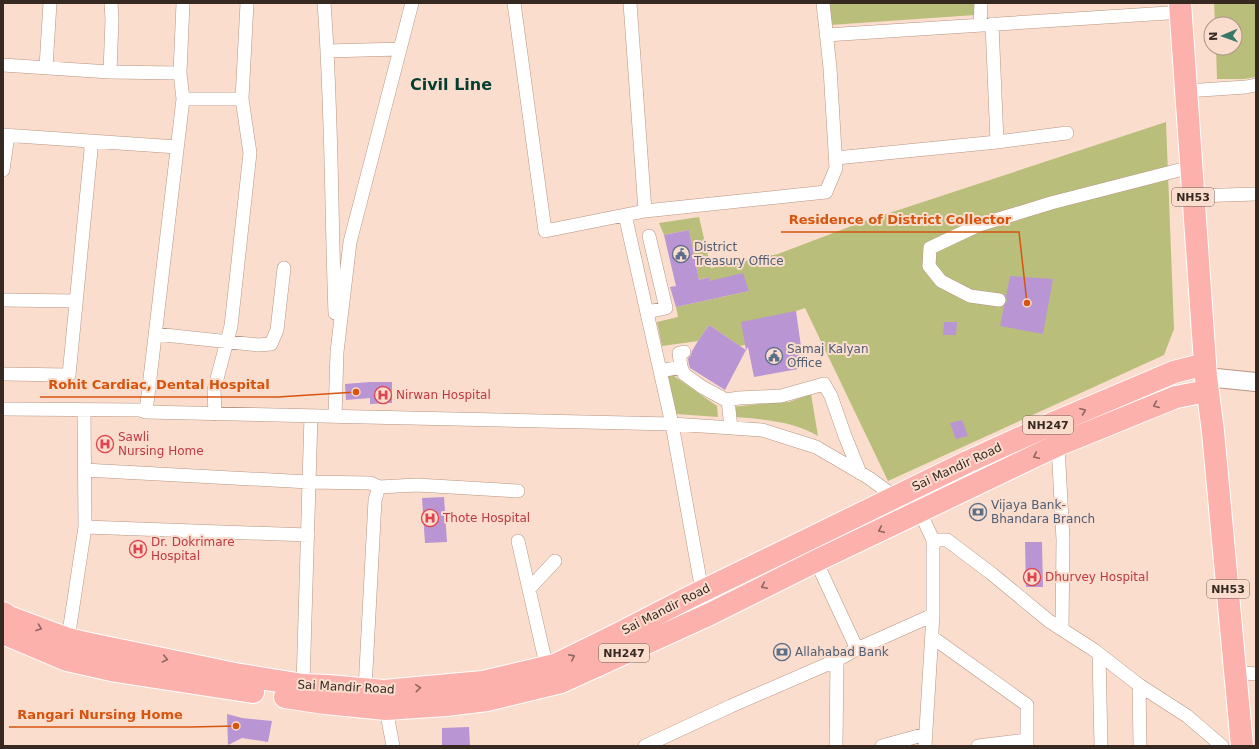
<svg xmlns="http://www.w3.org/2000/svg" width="1259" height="749" font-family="'DejaVu Sans',sans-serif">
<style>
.green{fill:#b9bf7b}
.building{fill:#b995d4}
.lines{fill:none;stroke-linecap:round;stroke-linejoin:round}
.street-casing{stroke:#b69582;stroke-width:14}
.secondary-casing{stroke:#b69582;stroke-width:20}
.highway-casing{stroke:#fff;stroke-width:24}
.street{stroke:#fff;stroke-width:13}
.secondary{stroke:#fff;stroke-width:18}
.highway{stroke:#fcb1ad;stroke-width:22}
.oneway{stroke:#8f6660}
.labels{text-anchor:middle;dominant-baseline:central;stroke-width:4;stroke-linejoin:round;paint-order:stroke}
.shield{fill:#fbddce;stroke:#715f55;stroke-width:1}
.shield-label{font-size:11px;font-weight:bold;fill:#362921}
.service-label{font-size:12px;fill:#4e5e75;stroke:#fbddce;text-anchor:start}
.health-label{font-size:12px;fill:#be3a42;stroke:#fbddce;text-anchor:start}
.street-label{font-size:12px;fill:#362921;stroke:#fbddce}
.district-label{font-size:16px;font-weight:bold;fill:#033e32;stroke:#fbddce}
.leader{fill:none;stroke:#d6540e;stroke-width:1.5}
.callout-dot{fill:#d6540e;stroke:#fbddce;stroke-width:1.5}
.callout-label{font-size:13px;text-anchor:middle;font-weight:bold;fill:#d6540e;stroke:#fbddce;stroke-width:4;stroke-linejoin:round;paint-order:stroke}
</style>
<rect width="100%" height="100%" fill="#fbddce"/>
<path class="green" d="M827,3H975V15L830,25Z
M1214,3H1256V77L1244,79H1217L1216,48H1235V24H1215Z
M1166,122L1174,329L1164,355L888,481L805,308L796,311L745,345L740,346L709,325L698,341L662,346L657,322L678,317L676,307L749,291L709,281L708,277L699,280L689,230L664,235L659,223L699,217L711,268L778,254L862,222Z
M668,376H674L717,406L718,417L676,414Z
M811,394L818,436C793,421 762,419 734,417L732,407L769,403L789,402Z"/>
<path class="building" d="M689,230L699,280L709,277V281L743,273L749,291L676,307L670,287L676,286L664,235Z
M1010,276L1053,279L1043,334L1000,326L1004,306L1007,301L1006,296Z
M796,311L804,368L754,377L748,347L746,350L741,322Z
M944,322H957L956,335H943Z
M709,325L746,350L725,390L690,368L689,365L688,359L691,355L692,351L698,341Z
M370,382H392V403L370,404V398L346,400L345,384Z
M962,420L968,436L956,439L950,423Z
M444,497L447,542L425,543L422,498Z
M1025,542H1042L1043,587H1026Z
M227,714L242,718L272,721L268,742L242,738L228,745Z
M469,727L470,746H442V728Z"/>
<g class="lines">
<g class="street-casing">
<path id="street" d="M247,3L242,99H183L146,412L672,424L762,430L816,447L869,478L895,497
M324,3C332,106 331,210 335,313
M514,3L545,231L645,211L826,192L836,168L830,68L823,3
M630,3L645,211
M980,25L981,3
M826,35L1168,13L1180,11
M328,51L400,49
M3,65L110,72L180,73L183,99
M46,67L50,3
M110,72L112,19L111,3
M180,73L183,3
M1186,91L1246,87L1256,85
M3,135L177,147
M997,142L1067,133
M836,158L997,142L992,24
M3,170L8,135
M1193,196L1256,194
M625,215L672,424L702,591
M3,300L76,301
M999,300L970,296L941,281L929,266L930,248L979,225L1051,203L1191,167
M647,312L666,308L649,236
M155,334L258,345L271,344L277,330L284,268
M681,367L679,353L684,352
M660,371L681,367L684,374L702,387L726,400L739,398L781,396L824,384L831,396L845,436L860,473
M3,374L69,375L91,150L90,141
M728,400L731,428
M3,409L140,410L146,412
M215,414L214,390L231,326L250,153L242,99
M335,417L337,352L350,242L412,3
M1058,445L1063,540L1062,629
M84,470L309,482L370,483L379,487L417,485L518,491
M920,512L933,540V615L925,746
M85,527L308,535
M933,540H947L992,574L1049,621L1094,650L1139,685L1187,716L1222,746
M518,541L548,673
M816,561L857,649
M529,589L555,561
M932,637L1027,705V746
M68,639L85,527L84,410
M1099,654L1101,746
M1235,672L1256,674
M303,685L311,416
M1139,685L1140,746
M365,689L375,500L379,487
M386,709L393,746
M645,746L731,706L837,660L857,649L933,615
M836,746L837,660
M882,746L926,734
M978,746L1027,740"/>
</g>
<g class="secondary-casing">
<path id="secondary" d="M1206,377L1256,382"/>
</g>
<g class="highway-casing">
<path id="highway" d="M1180,3L1206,377L1213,432L1242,746
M3,613L9,617L68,639L85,643L235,674L303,685L328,686L384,691L483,682L555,665L620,633L688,598L967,462L1051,424L1174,372L1205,364
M3,633L67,660L116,671L253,692
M285,697L325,703L386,709L446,705L487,700L561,682L710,614L816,561L1058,445L1176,397L1207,391"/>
</g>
<use href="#street" class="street"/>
<use href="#secondary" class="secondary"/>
<use href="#highway" class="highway"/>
</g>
<defs><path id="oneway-chevron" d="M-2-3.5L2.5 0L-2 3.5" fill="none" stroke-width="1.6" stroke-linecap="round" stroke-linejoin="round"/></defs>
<g class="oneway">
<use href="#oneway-chevron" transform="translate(1156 405) rotate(158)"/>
<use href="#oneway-chevron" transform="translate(1083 411) rotate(-23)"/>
<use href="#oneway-chevron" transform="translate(1036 456) rotate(155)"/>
<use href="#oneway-chevron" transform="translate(881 530) rotate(155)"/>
<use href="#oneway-chevron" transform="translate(764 586) rotate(154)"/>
<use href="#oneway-chevron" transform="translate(39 628) rotate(20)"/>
<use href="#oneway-chevron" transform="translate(572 657) rotate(-26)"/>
<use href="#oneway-chevron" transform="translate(165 659) rotate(12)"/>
<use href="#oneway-chevron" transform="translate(418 688) rotate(-5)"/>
</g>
<defs>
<g id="civic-ring" transform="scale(0.9)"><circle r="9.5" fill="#fbddce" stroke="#5c6f8a" stroke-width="1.5"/><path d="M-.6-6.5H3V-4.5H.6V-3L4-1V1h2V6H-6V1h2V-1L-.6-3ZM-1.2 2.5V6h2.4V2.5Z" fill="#5c6f8a"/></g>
<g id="hospital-ring" transform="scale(0.9)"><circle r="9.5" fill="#fbddce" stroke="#e0444e" stroke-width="1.5"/><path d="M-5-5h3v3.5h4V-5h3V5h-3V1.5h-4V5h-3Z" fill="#e0444e"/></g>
<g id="bank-ring" transform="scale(0.9)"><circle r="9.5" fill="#fbddce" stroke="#5c6f8a" stroke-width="1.5"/><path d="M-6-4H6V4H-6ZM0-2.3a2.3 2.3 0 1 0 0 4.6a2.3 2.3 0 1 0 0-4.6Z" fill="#5c6f8a"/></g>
</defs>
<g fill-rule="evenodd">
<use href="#civic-ring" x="681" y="254"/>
<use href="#civic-ring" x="774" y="356"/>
<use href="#hospital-ring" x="383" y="395"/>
<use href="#hospital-ring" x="105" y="444"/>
<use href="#bank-ring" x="978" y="512"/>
<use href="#hospital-ring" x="430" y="518"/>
<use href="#hospital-ring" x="138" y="549"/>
<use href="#hospital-ring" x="1032" y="577"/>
<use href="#bank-ring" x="782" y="652"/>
</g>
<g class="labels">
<g class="shield">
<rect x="1172" y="188" width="42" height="18" rx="3"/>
<rect x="1023" y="416" width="50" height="18" rx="3"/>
<rect x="1207" y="580" width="42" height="18" rx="3"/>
<rect x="599" y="644" width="50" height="18" rx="3"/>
</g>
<g class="shield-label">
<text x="1193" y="197">NH53</text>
<text x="1048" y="425">NH247</text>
<text x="1228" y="589">NH53</text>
<text x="624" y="653">NH247</text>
</g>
<g class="service-label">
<text x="694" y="247">District<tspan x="694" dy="14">Treasury Office</tspan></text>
<text x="787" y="349">Samaj Kalyan<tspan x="787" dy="14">Office</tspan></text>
<text x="991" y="505">Vijaya Bank-<tspan x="991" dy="14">Bhandara Branch</tspan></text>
<text x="795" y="652">Allahabad Bank</text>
</g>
<g class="health-label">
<text x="396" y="395">Nirwan Hospital</text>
<text x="118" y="437">Sawli<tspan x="118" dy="14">Nursing Home</tspan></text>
<text x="443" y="518">Thote Hospital</text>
<text x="151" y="542">Dr. Dokrimare<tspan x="151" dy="14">Hospital</tspan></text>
<text x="1045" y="577">Dhurvey Hospital</text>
</g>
<g class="street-label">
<text transform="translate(957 467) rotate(-25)">Sai Mandir Road</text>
<text transform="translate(666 609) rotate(-27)">Sai Mandir Road</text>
<text transform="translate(346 687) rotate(3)">Sai Mandir Road</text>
</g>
<g class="district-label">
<text x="451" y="84">Civil Line</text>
</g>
</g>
<path class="leader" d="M1027 303L1019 232H781M356 392L278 397H40M236 726L191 727H9"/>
<g class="callout-dot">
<circle cx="1027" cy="303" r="4"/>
<circle cx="356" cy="392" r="4"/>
<circle cx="236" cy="726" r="4"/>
</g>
<g class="callout-label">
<text x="900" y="224">Residence of District Collector</text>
<text x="159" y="389">Rohit Cardiac, Dental Hospital</text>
<text x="100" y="719">Rangari Nursing Home</text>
</g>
<rect width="1259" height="749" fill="none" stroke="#362921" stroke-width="8"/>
<g transform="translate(1223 36) rotate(268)"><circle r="19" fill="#fbddce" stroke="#ac9589"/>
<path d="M0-3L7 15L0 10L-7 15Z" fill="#387867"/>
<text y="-6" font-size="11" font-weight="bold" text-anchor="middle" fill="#362921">N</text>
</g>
</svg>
